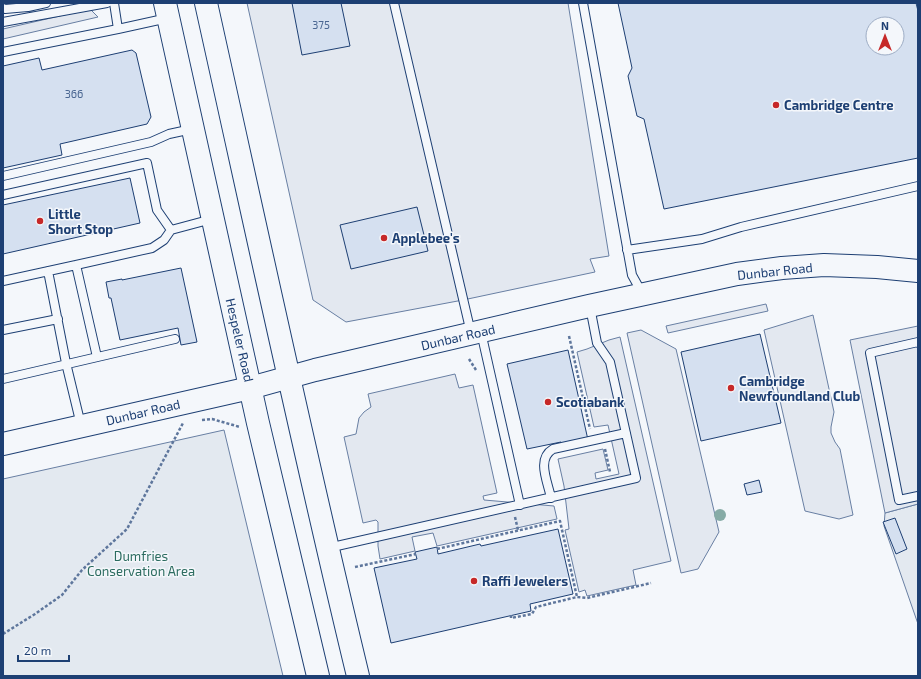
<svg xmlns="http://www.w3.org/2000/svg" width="921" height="679" font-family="'Exo 2',sans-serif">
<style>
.green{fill:#e3e9f0;stroke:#687fa3}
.parking{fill:#e3e8f0;stroke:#687fa3}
.building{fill:#d5e0f0;stroke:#1d3f73;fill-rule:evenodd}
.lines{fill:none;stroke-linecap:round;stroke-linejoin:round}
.lane-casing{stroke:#1d3f73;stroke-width:10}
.secondary-casing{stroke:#1d3f73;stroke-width:24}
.primary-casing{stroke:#1d3f73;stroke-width:24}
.path{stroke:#5e769c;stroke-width:2.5;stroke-dasharray:3 2;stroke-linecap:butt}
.lane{stroke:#f4f7fb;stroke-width:8}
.secondary{stroke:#f4f7fb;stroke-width:22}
.primary{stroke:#f4f7fb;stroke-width:22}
.tree{fill:#86aba6}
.poi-dot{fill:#c62828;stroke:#f4f7fb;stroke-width:1.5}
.labels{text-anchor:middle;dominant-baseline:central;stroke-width:3;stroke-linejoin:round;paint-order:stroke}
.number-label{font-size:11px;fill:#4b6792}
.poi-label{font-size:13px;font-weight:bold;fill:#1d3f73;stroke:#f4f7fb;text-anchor:start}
.street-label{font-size:13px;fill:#1d3f73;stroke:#f4f7fb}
.park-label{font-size:13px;fill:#2c6c60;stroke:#f4f7fb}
</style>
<rect width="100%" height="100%" fill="#f4f7fb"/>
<path class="green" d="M224,430L283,676H3V479Z
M918,504V624L884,526L885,513Z"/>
<path class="parking" d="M247,3H568L609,256L590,259L595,272L463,300L346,322L313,300Z
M90,9L98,17L3,39V29Z
M766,304L768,311L668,333L666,326Z
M813,315L834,412L831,427V433L835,442L840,449L853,515L839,519L805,511L764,330Z
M918,326V504L885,513L850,340Z
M641,330L676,349L719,532L698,569L681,573L627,333Z
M620,337L671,561L633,570L636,585L587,596L585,590L579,592L565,530L569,529L564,486L558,459L603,449L608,470L595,473L596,479L619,474L608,425L594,427L577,352L587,349L609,340Z
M455,374L459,388L473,385L497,493L483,496L484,500L554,506L557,519L437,546L433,533L412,537L415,551L380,559L378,546V522L376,520L363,523L344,437L356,434L359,418L364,412L371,407L368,394Z"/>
<path class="building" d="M292,3H341L350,46L302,55Z
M618,3H916L918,11V158L664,209L644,119L637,116L628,76L632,68ZM873,24H897V48H873Z
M132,50L136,53L151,117L147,124L60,144L62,155L3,168V66L39,58L42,70Z
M130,178L140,223L3,254V205Z
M417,207L428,251L351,269L340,225Z
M181,268L197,342L181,345L178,328L120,340L111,298H109L106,282L122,279V280Z
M760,334L781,423L701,441L681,352Z
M568,350L588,440L562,446L561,442L527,449L507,364Z
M759,480L762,492L747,495L744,484Z
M895,518L907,549L896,554L883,522Z
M558,529L573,594L530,604L531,611L391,643L374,568L417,559L415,552L437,547L438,554L480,544L481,546Z"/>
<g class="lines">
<g class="lane-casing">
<path id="lane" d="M394,3L471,333
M583,3L632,275L642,293
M3,8L5,9L28,7L46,3
M3,22L107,3
M118,29L168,18
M3,52L118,29L114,3
M3,176L151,142L169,134L192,129
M3,195L147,163L157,210L171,230
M627,250L702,239L741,227L918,186
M76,265L97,357
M48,271L66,363L81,425
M3,281L76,265L152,248L164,240L171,230L212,219
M3,330L58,319
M481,332L520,505
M918,343V342L870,353L899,500L918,496
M3,379L175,339
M551,498C548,482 536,459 553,449L626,433
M328,548L636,478L610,362L597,343L590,307"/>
</g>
<g class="secondary-casing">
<path id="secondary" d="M3,444L250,388L315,370L589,306L737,274L782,268L824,265L877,267L918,271"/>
</g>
<g class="primary-casing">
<path id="primary" d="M165,3L258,423L318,676
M206,3C256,228 304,453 358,676"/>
</g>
<path class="path" d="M569,336L590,429
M469,359L476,370
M202,420L212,419L240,427
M605,449L610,472
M515,517L518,530
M437,549L560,521L577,597
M355,567L416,554
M511,615V618L532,614L536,607L577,597L587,598L651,583
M3,634L35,614L62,595L82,570L127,529L183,423"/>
<use href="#lane" class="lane"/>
<use href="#secondary" class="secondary"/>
<use href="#primary" class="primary"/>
</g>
<circle class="tree" cx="720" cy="515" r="6"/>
<g class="poi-dot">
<circle cx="776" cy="105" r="4"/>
<circle cx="40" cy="221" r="4"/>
<circle cx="384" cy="238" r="4"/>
<circle cx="731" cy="388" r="4"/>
<circle cx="548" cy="402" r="4"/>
<circle cx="474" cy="581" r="4"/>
</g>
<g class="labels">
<g class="number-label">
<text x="321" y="24">375</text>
<text x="74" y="93">366</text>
</g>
<g class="poi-label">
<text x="784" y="105">Cambridge Centre</text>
<text x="48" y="214">Little<tspan x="48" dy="15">Short Stop</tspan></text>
<text x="392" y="238">Applebee's</text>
<text x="739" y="381">Cambridge<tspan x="739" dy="15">Newfoundland Club</tspan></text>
<text x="556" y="402">Scotiabank</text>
<text x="482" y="581">Raffi Jewelers</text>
</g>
<g class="street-label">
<text transform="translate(775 271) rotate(-6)">Dunbar Road</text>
<text transform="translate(458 337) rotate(-13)">Dunbar Road</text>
<text transform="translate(240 340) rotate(77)">Hespeler Road</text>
<text transform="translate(143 412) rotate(-13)">Dunbar Road</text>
</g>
<g class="park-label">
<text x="141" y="556">Dumfries<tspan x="141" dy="15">Conservation Area</tspan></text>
</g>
</g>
<rect width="921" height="679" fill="none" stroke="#1d3f73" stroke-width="8"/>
<g transform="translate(885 36)"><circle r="19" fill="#f4f7fb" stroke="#9eadc5"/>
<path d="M0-3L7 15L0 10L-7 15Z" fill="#c62828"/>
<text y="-6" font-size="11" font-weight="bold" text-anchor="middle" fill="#1d3f73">N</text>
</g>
<path d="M18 655v6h51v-6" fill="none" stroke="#1d3f73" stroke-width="2"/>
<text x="24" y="655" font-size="12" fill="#1d3f73" stroke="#f4f7fb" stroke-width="3" paint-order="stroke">20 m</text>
</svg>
